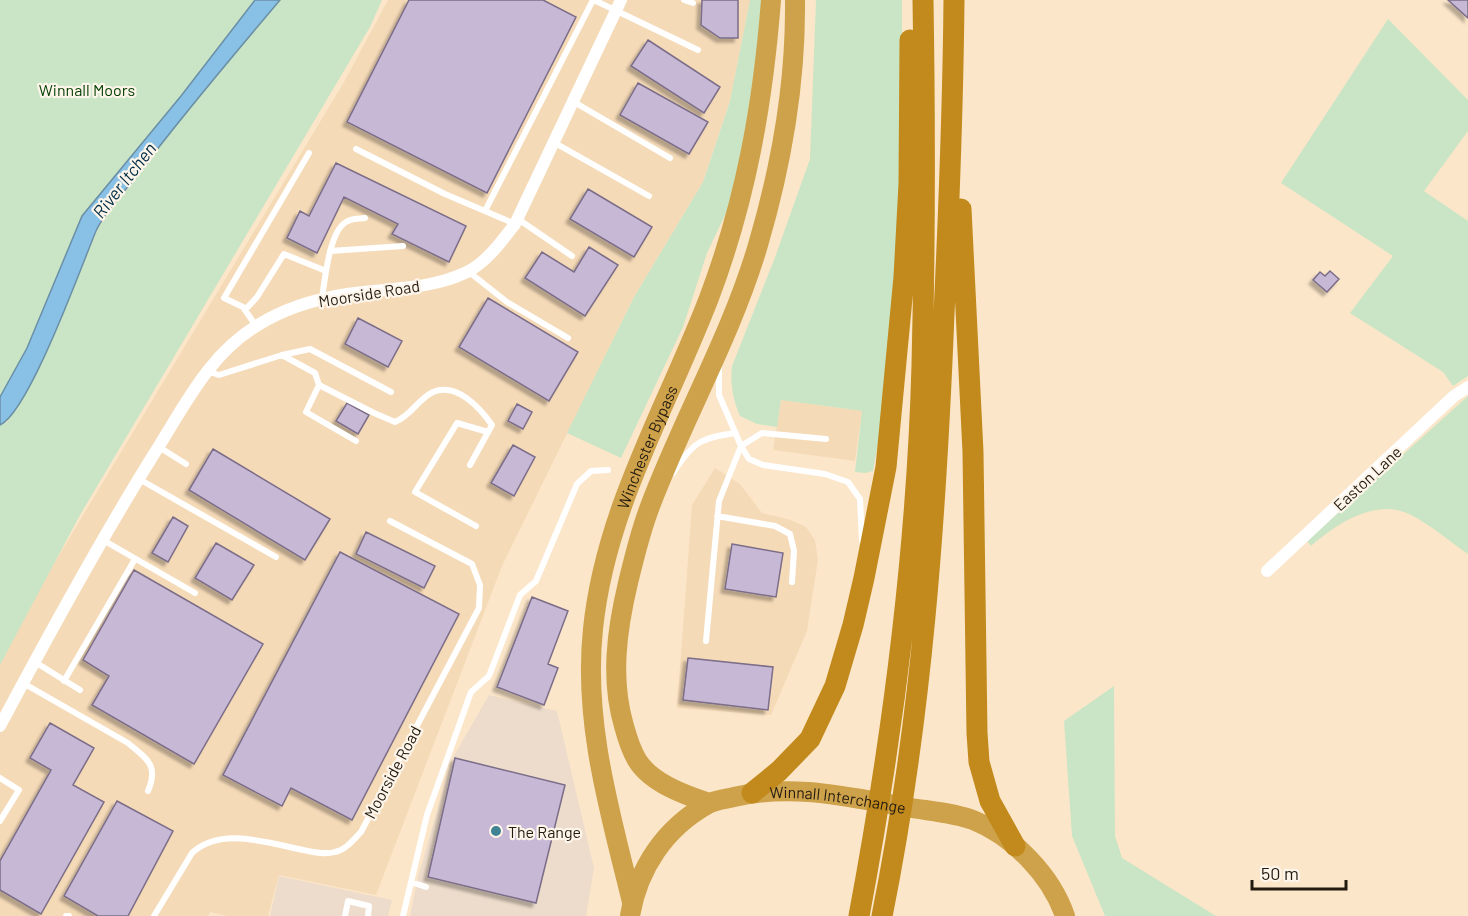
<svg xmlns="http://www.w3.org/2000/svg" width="1468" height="916" font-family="Barlow,sans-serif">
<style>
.commercial{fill:#eddccb}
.built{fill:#f5dab7}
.green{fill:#c9e5c5}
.water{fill:#89c1e6;stroke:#6a8fa6;stroke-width:1.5}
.building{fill:#c7b8d6;stroke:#7b6d88;stroke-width:1.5;filter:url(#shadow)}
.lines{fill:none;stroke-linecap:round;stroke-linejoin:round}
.service{stroke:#fff;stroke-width:6}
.minor{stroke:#fff;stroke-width:12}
.trunk{stroke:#cea24a;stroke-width:20}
.motorway{stroke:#c28a1c;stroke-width:21}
.poi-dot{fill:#408393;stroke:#fef5ea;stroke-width:2}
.labels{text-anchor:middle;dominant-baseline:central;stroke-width:4.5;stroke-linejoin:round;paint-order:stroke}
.park-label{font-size:16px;fill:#023e00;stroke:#fef5ea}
.street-label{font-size:16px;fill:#231b10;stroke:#fef5ea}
.poi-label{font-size:16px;fill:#231b10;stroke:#fef5ea;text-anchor:start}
.water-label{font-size:18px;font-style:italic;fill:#002d46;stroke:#fef5ea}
</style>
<defs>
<filter id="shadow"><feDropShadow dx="-4" dy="4" stdDeviation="1.5" flood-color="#0004"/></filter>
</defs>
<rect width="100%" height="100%" fill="#fce6c9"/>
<path class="commercial" d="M489,695L557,711L594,868L586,916H410L418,877L452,759Z
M279,876L392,900L388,916H270Z"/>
<path class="built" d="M388,0H750L730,101L703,182L634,297L502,566L376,895L279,875L268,916H227L210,912L208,916H0V653L344,82Z
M781,400L862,411L855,461L773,450Z
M715,468L740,484L762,513L791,520L806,527L815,540L818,560L807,631L771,715L677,708L692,505Z"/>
<path class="green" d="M0,0H267L93,218L0,413Z
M280,0H382L370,27L80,515L0,665V425L7,422L49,347L98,228L182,116Z
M750,0H765L736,192L707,253L683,327L621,458L567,433L634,297L703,182L730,101Z
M816,0H902V209L884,410L873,471L865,473L855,472L862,411L781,400L777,427L757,424L740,416C733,400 730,383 732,366L774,260L810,159Z
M1388,19L1468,100V131L1424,191L1468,221V376L1453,386L1443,372L1350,313L1393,256L1281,183Z
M1468,396V554C1450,542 1431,525 1411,515C1376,497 1337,524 1311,546L1307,541Z
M1114,686L1115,836L1122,858L1216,916H1105L1072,836L1064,721Z"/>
<path class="water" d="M255,0H280C232,57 184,113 139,173C127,189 104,213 96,231C81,267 29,412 0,425V397L27,348L82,216L181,96Z"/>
<path class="building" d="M409,0H543L576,17L487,193L347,122Z
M702,0H738V38H720L701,25Z
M1448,0H1468V18Z
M648,40L720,87L704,113L631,66Z
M638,83L708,122L689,154L620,115Z
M336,163L466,226L449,262L392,234L398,224L344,197L317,253L287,238L300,211L309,216Z
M588,189L652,227L634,257L570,219Z
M589,247L618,265L585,316L525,278L542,252L574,272Z
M1330,271L1339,279L1327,292L1313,280L1320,272L1325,276Z
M488,298L578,352L549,401L459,347Z
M358,318L402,341L388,367L345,344Z
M347,403L369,415L358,434L336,421Z
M517,404L532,412L523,429L508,421Z
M513,445L535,457L514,496L491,483Z
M213,449L330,519L305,560L189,490Z
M173,517L188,526L168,562L152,553Z
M366,532L435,566L424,588L356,554Z
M216,543L254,565L232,600L195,578Z
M732,544L783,553L776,597L725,589Z
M340,552L459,614L352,820L291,788L282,806L223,775Z
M134,570L263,644L194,764L92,705L109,676L83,660Z
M532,597L568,611L548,664L558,668L544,705L497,687Z
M688,658L773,667L768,710L683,700Z
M50,723L94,748L73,785L104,802L41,914L0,890V861L51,770L30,758Z
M455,758L565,785L536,903L428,877Z
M117,801L173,831L128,916H98L64,896Z"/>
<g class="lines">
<path class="service" d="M594,0L698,50
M684,0L693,3
M574,102L670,158
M555,143L649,196
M356,149L445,194L515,224
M485,211L593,0
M518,219L572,256
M330,251L403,246
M469,272L507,302L568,338
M322,298C325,280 329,232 346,222C352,218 358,219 365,218
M245,310L257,297L284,254L326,271
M256,326L243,307L224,298L309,153
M282,355L315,373L319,385L306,412L356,441
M719,368V395L741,446L749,459L763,465L825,474L848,482L860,499L862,541
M207,371L219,375L282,355L310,349L391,392
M319,385L374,413L395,422C411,416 418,399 433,392C457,382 480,408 492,425L470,465
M159,447L186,464
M673,473C693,442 700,438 736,433
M139,479L276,557
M717,516L775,526L790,534L794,551L792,582
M476,526L415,492L457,423L488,432
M103,540L195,593
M706,641L719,501L741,446L762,433L826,439
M35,662L80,690
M64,681L135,559
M23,683L128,743C147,759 159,765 148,791
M0,778L19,790L0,821
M411,882L426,887
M66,916H69
M154,916L192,853C221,826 268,843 303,850C313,852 325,855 335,852C346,850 354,839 361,832L479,608L480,585L472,564L390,521
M345,916L348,901L369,906L368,916
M403,916L427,815L471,692L489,676L520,595L536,581L577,484L591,471L608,470"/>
<path class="minor" d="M1267,571L1454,396L1468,387
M0,726C49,634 99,542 154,454C184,407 208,355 258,325C285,308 316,299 347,294C387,288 430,290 467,272C487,262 502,241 515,224L621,0"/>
<g class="trunk">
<path d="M709,803C685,795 651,783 637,760C631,750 627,737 624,726C610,679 617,629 628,583C634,558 640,533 649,509C682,420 731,337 758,245C781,167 796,82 795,0"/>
<path id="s1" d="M632,902C610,812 583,722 593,629C605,510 667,407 709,298C746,200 763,104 771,0"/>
<path id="s2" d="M630,916C638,868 665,828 708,804C715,800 726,799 734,797C793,783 848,797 906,807C927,811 952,812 973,820C1013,836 1051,875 1065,916"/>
</g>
<path class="motorway" d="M961,209L973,452L977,733L979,762L990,801L1015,846
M752,793L779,771L810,739L835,686L853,625L864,578L886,467L904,277L909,184L910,40
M859,916C893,735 917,550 922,365C925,244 925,122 923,0
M882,916C922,718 936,516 944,314C949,209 953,105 954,0"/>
</g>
<circle class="poi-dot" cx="496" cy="831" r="6"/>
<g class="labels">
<g class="park-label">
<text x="87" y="89">Winnall Moors</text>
</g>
<g class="street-label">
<text transform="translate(369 293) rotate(-9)">Moorside Road</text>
<text stroke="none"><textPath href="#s1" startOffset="468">Winchester Bypass</textPath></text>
<text transform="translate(1367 478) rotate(-43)">Easton Lane</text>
<text transform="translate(392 772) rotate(-62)">Moorside Road</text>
<text stroke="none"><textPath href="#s2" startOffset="273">Winnall Interchange</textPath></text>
</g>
<g class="poi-label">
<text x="508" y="831">The Range</text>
</g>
<g class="water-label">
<text transform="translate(124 180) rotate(-52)">River Itchen</text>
</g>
</g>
<path d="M1252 880v9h94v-9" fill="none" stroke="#231b10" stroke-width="3"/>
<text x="1261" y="880" font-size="18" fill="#231b10" stroke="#fef5ea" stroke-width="4.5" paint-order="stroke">50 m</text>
</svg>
